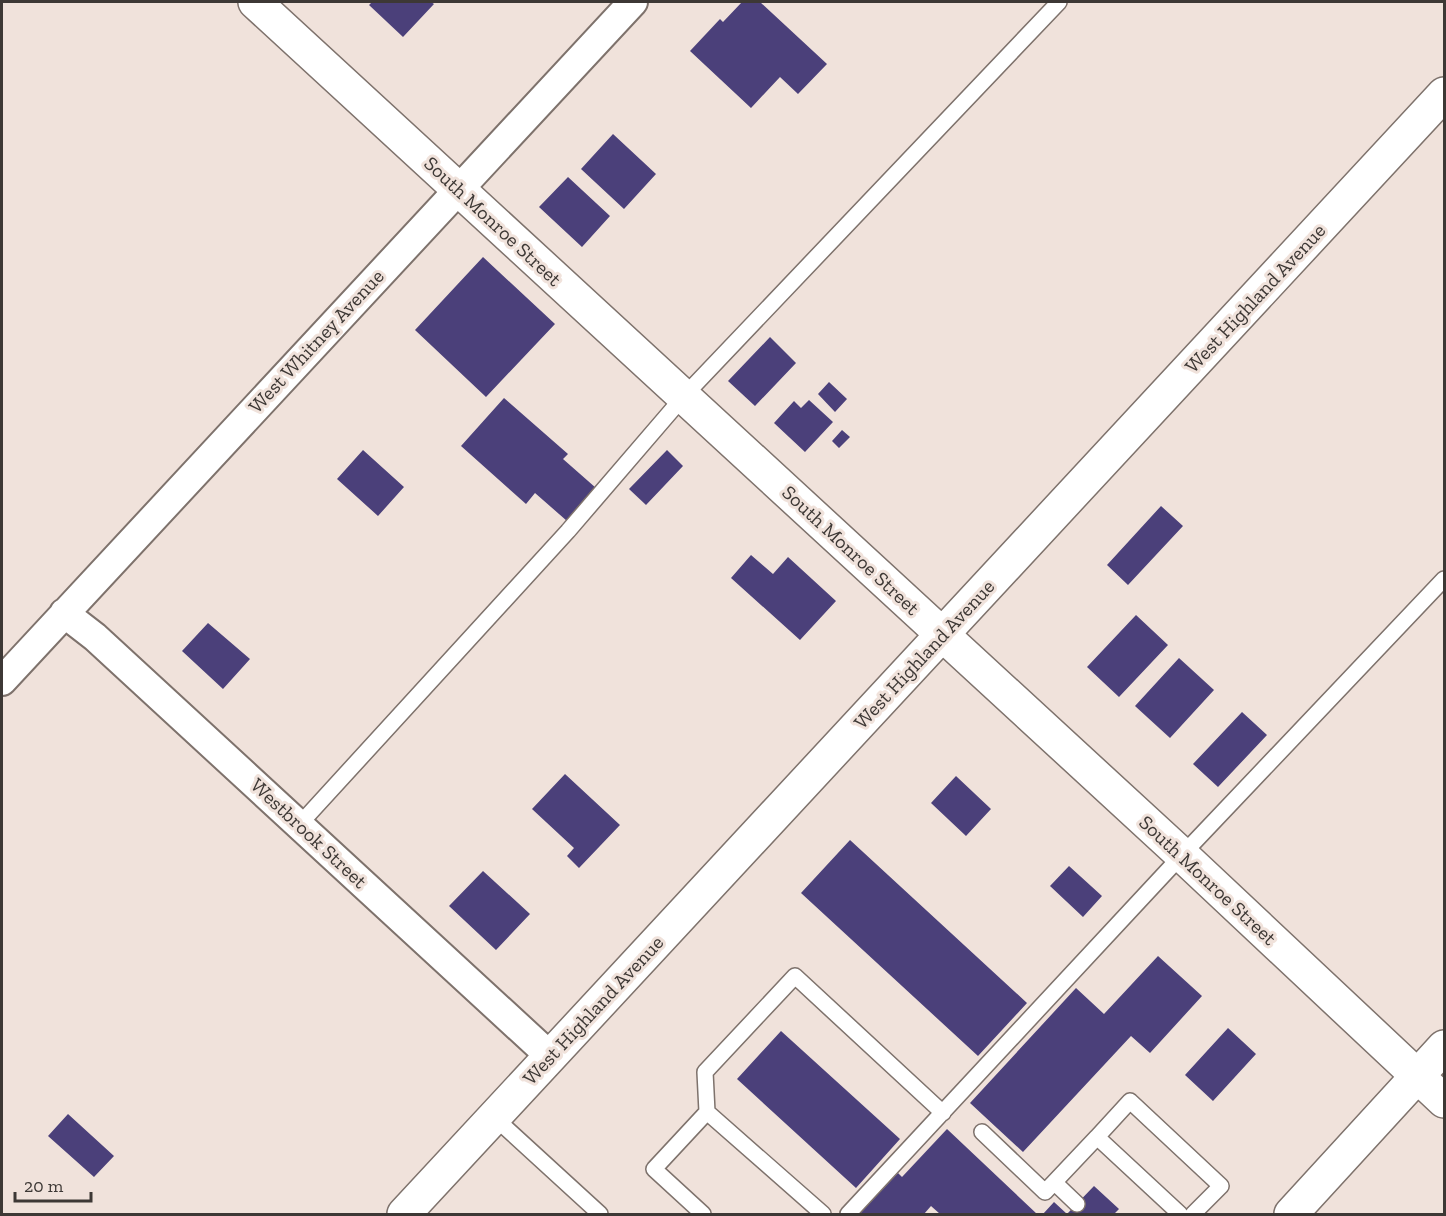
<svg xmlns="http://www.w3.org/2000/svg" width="1446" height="1216" font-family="'Zilla Slab',serif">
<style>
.building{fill:#4b407a}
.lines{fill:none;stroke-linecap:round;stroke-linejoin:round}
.lane-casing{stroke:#7e726c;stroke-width:18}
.street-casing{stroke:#7e726c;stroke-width:32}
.secondary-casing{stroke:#7e726c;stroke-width:36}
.primary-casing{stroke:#7e726c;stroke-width:36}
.lane{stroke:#fff;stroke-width:15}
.street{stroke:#fff;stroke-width:28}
.secondary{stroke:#fff;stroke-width:33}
.primary{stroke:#fff;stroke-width:33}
.labels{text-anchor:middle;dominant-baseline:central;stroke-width:6;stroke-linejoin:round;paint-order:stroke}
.street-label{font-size:20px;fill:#3d3835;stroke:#f0e2db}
</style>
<rect width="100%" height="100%" fill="#f0e2db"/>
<path class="building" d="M372,2H431L434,4L403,37L369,5Z
M742,2H760L827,64L798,94L780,77L751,108L690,51L720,19L723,22Z
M613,134L656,174L624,209L581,169Z
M568,177L610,216L582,247L539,207Z
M483,257L555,324L486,397L415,330Z
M770,337L796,363L755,406L728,381Z
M829,382L847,399L835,412L818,394Z
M504,398L568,454L563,459L596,488L567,521L535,493L526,504L461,446Z
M809,400L833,422L805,452L774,423L794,401L801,408Z
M842,430L850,437L839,448L832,441Z
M363,450L404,487L378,516L337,479Z
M667,450L683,466L646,505L629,489Z
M1161,506L1183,526L1128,585L1107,565Z
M751,555L773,574L788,557L836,601L800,640L731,578Z
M1136,615L1168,645L1119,697L1087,667Z
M208,623L250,659L223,689L182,651Z
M1179,658L1214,690L1170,738L1135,706Z
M1242,712L1267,735L1218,787L1193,764Z
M565,774L620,825L579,868L567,856L574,848L532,809Z
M956,776L991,809L966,836L931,803Z
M850,840L1027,1003L978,1056L801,893Z
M1069,866L1102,896L1083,917L1050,886Z
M483,871L530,914L496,950L449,906Z
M1158,956L1202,996L1150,1053L1131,1036L1023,1152L970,1103L1076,988L1104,1014Z
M1228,1028L1256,1054L1213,1101L1185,1075Z
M781,1031L900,1139L856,1188L737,1079Z
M68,1114L114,1156L94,1177L48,1136Z
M947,1129L1037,1214H940L931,1206L924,1214H859L898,1173L902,1177Z
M1094,1186L1119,1209L1114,1214H1043L1054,1202L1067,1214Z"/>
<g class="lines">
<g class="lane-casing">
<path id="lane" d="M299,825L568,531L684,396L1059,2
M707,1112L823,1214
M494,1117L600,1214
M982,1132L1045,1192L1097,1137L1180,1214
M1097,1137L1130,1101L1221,1186L1193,1214
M1055,1183L1077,1204
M703,1214L654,1169L707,1112L705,1072L795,976L943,1113
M848,1214L1182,855L1444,579"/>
</g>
<g class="street-casing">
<path id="street" d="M64,613L95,637L550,1056
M2,681L633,2"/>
</g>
<g class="secondary-casing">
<path id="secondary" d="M255,2L1182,855L1444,1101
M404,1214L1444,94"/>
</g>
<g class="primary-casing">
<path id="primary" d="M1291,1214L1444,1047"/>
</g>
<use href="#lane" class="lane"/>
<use href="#street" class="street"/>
<use href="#secondary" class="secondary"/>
<use href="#primary" class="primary"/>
</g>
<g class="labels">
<g class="street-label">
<text transform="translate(493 221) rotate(43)">South Monroe Street</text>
<text transform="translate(1255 298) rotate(-47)">West Highland Avenue</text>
<text transform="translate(316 341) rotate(-47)">West Whitney Avenue</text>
<text transform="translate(851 550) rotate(43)">South Monroe Street</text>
<text transform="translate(924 654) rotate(-47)">West Highland Avenue</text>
<text transform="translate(309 833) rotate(43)">Westbrook Street</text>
<text transform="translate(1208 880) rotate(43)">South Monroe Street</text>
<text transform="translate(593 1010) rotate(-47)">West Highland Avenue</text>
</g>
</g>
<rect width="1446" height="1216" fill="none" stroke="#3d3835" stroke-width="6"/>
<path d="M15 1192v9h76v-9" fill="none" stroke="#3d3835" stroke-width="3"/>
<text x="24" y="1192" font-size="18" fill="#3d3835" stroke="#f0e2db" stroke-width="4.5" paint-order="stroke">20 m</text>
</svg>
